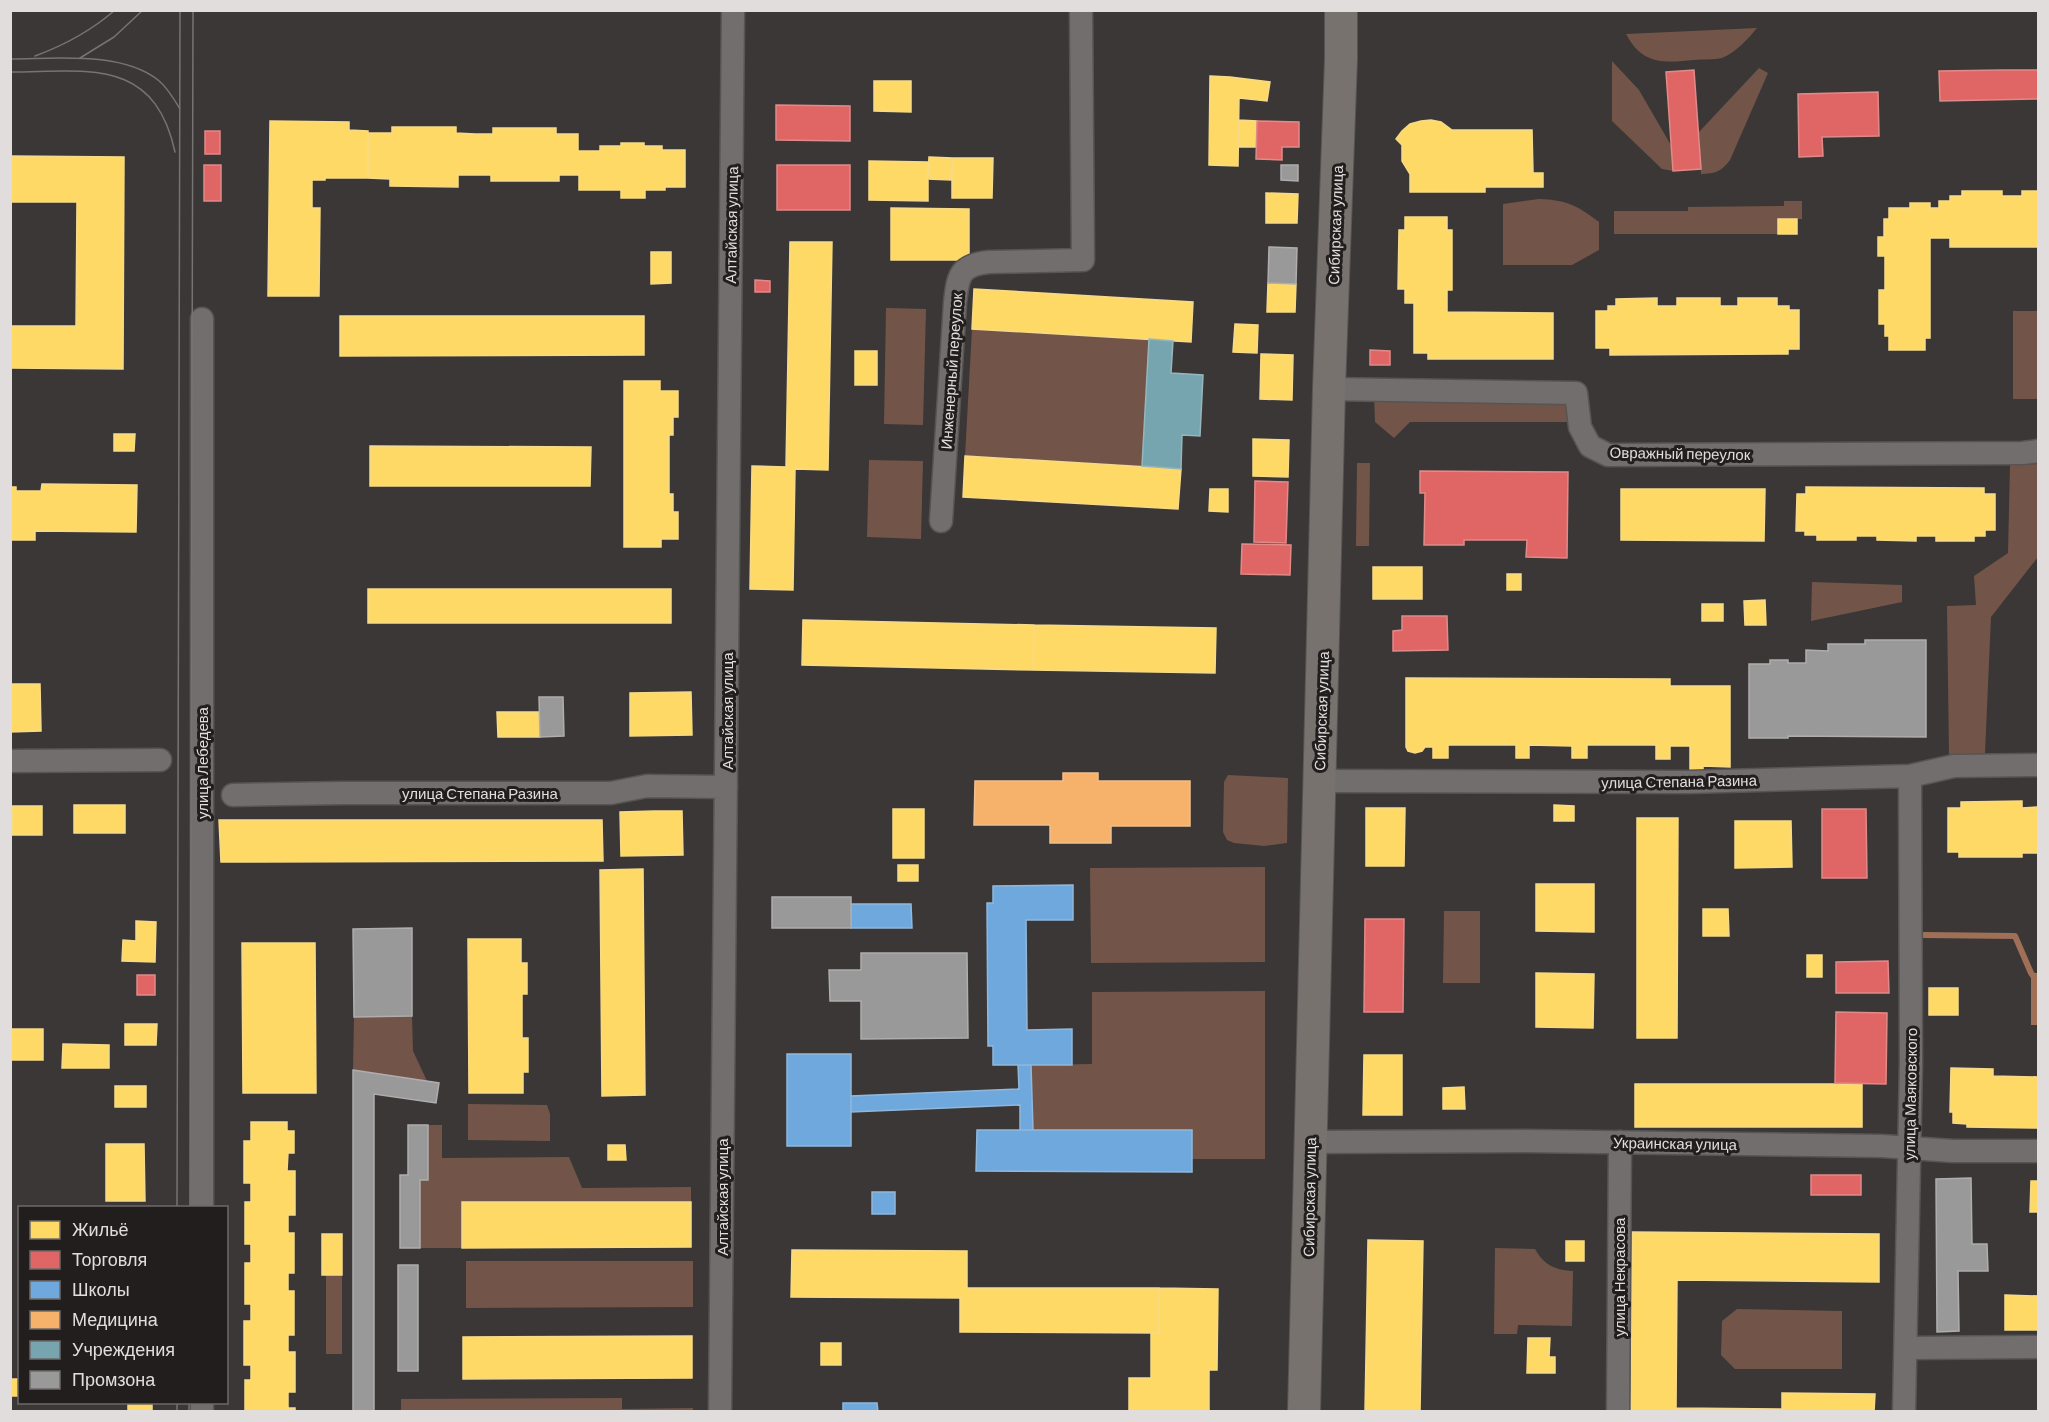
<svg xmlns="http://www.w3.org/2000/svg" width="2049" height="1422" font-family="Barlow,sans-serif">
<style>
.green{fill:#725548}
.water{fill:#9f6f57}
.homes{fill:#ffd966;stroke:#f6da89;stroke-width:1.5}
.shops{fill:#e06666;stroke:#e08a89;stroke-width:1.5}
.schools{fill:#6fa8dc;stroke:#91b8dc;stroke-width:1.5}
.health{fill:#f6b26b;stroke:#f0bf8d;stroke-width:1.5}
.public{fill:#76a5af;stroke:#96b6bc;stroke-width:1.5}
.industry{fill:#999;stroke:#afadad;stroke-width:1.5}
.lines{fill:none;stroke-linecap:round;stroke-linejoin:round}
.stream{stroke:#9f6f57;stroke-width:6}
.minor-casing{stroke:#575554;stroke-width:25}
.secondary-casing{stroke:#575554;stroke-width:34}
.minor{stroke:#716e6d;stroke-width:22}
.secondary{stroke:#78726f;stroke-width:32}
.tram{stroke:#767473;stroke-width:1.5}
.labels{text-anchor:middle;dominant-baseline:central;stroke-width:6;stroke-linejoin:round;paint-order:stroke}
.street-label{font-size:15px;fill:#e1dddc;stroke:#211e1d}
</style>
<rect width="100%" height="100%" fill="#3a3736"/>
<path class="green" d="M1757,28C1748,39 1735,53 1722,58C1714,60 1702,59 1694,60C1664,63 1642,65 1626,34Z
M1612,61L1639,90L1672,147L1673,171L1662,169L1612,121Z
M1759,68L1768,73L1730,160C1722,171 1715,174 1701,174L1699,132Z
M1539,199C1566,200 1577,205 1599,222V250L1572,265H1503V204Z
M1784,201H1802V219H1778V234H1614V211H1688V207L1784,206Z
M886,308L926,309L923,425L884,424Z
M2013,311H2038V399H2013Z
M972,329L1149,339L1142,466L965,456Z
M1568,395L1569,422H1410L1394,438L1375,422L1374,396Z
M869,460L923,461L921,539L867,537Z
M1357,463H1370L1369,546H1356Z
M2038,464V557L1991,617L1985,753L1949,756L1947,606L1976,605L1974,576L2008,553L2010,465Z
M1812,582L1902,585V602L1811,621Z
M1228,775L1288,778L1287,843L1264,846L1234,843L1227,840L1223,832L1224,782Z
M1265,867V962L1091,963L1090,868Z
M1444,911H1480V983H1443Z
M1265,991V1159H1192V1130H1033L1031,1065L1092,1064V992Z
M412,1016L413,1051L427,1081L353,1070L354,1017Z
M468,1104L547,1105L550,1114V1141L468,1140Z
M428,1125H442V1158L569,1157L582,1188L691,1187V1202H462V1248H420V1180H428Z
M1495,1248L1535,1249C1544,1265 1555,1270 1573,1271L1572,1326L1518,1325L1517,1334H1494Z
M466,1261H693V1307L466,1308Z
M326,1275H342V1354H326Z
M1737,1309L1842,1311V1369H1735L1721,1355L1722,1321Z
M622,1398V1409L693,1408V1411H401V1399Z"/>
<path class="water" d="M2031,973H2038V1025H2031Z"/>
<path class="homes" d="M1210,76L1230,77L1270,82L1267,101L1239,98L1238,166L1209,165Z
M874,81H911V112L874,111Z
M1239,120L1257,121V147H1238Z
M1431,120L1441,122L1452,130H1532L1533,173H1543V187H1485V192H1410V174L1402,161V145L1396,139L1402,131L1410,124L1421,121Z
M270,121L349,122V130L368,131V178H325V180H312V208H320L319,296H268Z
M392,127H456V133L475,134H493V128H556V134H578V151H600V146H621V143H644V146H662V150H685V187H665V190H645V198H621V190H579V175H559V181H491V175H458V187L390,186V179L368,178V133H392Z
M10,156L124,157L123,369L10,368V326H76L77,202H10Z
M929,157L952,158L951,180L928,179Z
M952,158H993L992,198H952Z
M869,161L928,162V201L869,200Z
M1962,191H2002V196H2022V191H2038V247H1950V238H1930V338H1925V350H1889V336H1885V324H1879V290H1885V256H1878V237H1884V219H1889V208H1910V203H1930V208H1939V201H1950V196H1962Z
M1266,193L1298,194L1297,223H1266Z
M891,208L969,209V260H891Z
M1405,217H1447V230H1452V290H1447V312L1553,313V359H1428V353H1414V303H1405V289H1398L1399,230H1405Z
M1778,219H1797V234H1778Z
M790,242H832L828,470L795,469L793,590L750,589L752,466L786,467Z
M651,252H671V283L651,284Z
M1268,283L1296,284L1295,312H1267Z
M974,289L1193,302L1191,342L972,329Z
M1657,298V306H1677V298H1720V306H1738V298H1777V306H1789V310H1799V349H1788V354L1610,355V348H1596V311H1608V306H1616V299Z
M340,316H644V355L340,356Z
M1235,324L1258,325L1257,353L1233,352Z
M855,351H877V385H855Z
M1261,354L1293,355L1292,400L1260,399Z
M624,381H660V391H678V417H673V435H669V494H673V512H678V539H661V547H624Z
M114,434H135L134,451H114Z
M1253,439L1289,440L1288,477L1253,476Z
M370,446L591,447L590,486H370Z
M965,456L1181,469L1178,509L963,497Z
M42,484L137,485L136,532L35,531V540H10V487H16V491H41Z
M1806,487L1984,488V494H1995V530H1985V536H1974V541H1936V536H1916V541L1877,540V536H1856V540H1817V535H1805V531H1796L1797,494H1806Z
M1210,489H1228V512L1209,511Z
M1621,489H1765L1764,541L1621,540Z
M1373,567H1422V599H1373Z
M1507,574H1521V590H1507Z
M368,589H671V623H368Z
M1765,600L1766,625H1745L1744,601Z
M1702,604H1723V621H1702Z
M803,620L1034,625L1033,670L802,665Z
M1034,625L1216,628L1215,673L1033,670Z
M1406,678L1670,679V686H1730V767L1703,766V775H1690V746H1670V759H1656V745H1587V758H1572V746L1529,745V758H1516V745H1448V758H1433V747H1425L1422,751L1415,753L1408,751L1406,747Z
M10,684H40L41,731L10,732Z
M691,692L692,735L630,736V693Z
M497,712H539L540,737H498Z
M2022,801V808L2038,807V853H2022V857H1959V852H1948V808H1961V802Z
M74,805H125V833H74Z
M1554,805L1574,806V821H1554Z
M12,806H42V835H12Z
M1366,808H1405L1404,866H1366Z
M893,809H924V858H893Z
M654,811H682L683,855L621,856L620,812Z
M1637,818H1678L1677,1038H1637Z
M219,820H602L603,861L221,862Z
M1735,821H1791L1792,867L1735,868Z
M898,865H918V881H898Z
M643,869L645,1095L602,1096L600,870Z
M1536,884H1594V932L1536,931Z
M1703,909H1728L1729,936H1703Z
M136,921L156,922L155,962L122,961L123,940L136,941Z
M468,939H521V963H527V994H522V1038H528V1072H523V1093H469Z
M242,943H315L316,1093H243Z
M1807,955H1822V977H1807Z
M1536,973L1594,974L1593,1028L1536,1027Z
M1929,988H1958V1015H1929Z
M125,1024H157L156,1045H125Z
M11,1029H43V1060H11Z
M63,1044L109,1045V1068H62Z
M1364,1055H1402V1115H1363Z
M1951,1068L1993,1069V1076L2038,1077V1128L1967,1127V1124L1953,1123V1112H1950Z
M1635,1084H1862V1127H1635Z
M115,1086H146V1107H115Z
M1464,1087L1465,1109H1443V1088Z
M251,1122H287V1131H294V1153H288L287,1171H295V1215H288V1233H294V1273H288V1291H294V1335H288V1352H295V1392H288V1408H295V1412H245V1380H251V1365H244V1321H251V1304H245V1263H251V1244H245V1202H251V1183H244V1141H251Z
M106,1144H144L145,1201H106Z
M608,1145H625L626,1160H608Z
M2031,1181H2038V1212H2030Z
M462,1202H691V1247L462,1248Z
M1632,1232L1879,1234V1282L1677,1280L1676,1408L1782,1409V1393L1875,1394L1874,1412H1631Z
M322,1234H342V1275H322Z
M1368,1240L1423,1241L1420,1412H1365Z
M1566,1241H1584V1261H1566Z
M792,1250L967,1251V1288H1159V1333L960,1332V1298L791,1297Z
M1159,1288L1218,1289L1217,1370H1209V1412H1129V1378H1151V1333H1159Z
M2005,1295L2038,1296V1330H2005Z
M692,1336V1378L463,1379V1337Z
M1528,1338H1550L1549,1357H1555V1373H1527Z
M821,1343H841V1365H821Z
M10,1379H20V1396H10Z
M128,1402H152V1412H128Z"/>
<path class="shops" d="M1694,70L1701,169L1673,171L1666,72Z
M2002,70H2038V99L1940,101L1939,71Z
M1878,92L1879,136L1822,137L1823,156L1799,157L1798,94Z
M776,105L850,106V141L776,140Z
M1257,121L1299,122V147H1282V160L1256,159Z
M205,131H220V154H205Z
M204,165H221V201H204Z
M777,165H850V210H777Z
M755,280L770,281V292H755Z
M1370,350L1390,351V365H1370Z
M1420,471L1568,472L1567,558L1526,557L1527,540H1464V545H1424L1425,493H1420Z
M1255,481L1288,482L1286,543L1254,542Z
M1242,544L1291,545L1290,575L1241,574Z
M1402,616H1447L1448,650L1393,651V631L1402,630Z
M1822,809H1866L1867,878H1822Z
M1365,919H1404L1403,1012H1364Z
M1888,961L1889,993H1836V962Z
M137,975H155V995H137Z
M1836,1012L1887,1013L1886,1084L1835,1083Z
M1811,1175H1861V1195H1811Z"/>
<path class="schools" d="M1073,885V920H1026L1027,1030L1072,1029V1065H993V1046H988L987,903H993V886Z
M851,904H911L912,928H851Z
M787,1054H851V1146H787Z
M1018,1065H1031L1033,1130H1020V1105L851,1112V1096L1019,1089Z
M977,1130H1192V1172L976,1171Z
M872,1192H895V1214H872Z
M843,1403H877L878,1412H843Z"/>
<path class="health" d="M1063,773H1098V781H1190V826H1111V843H1050V825H974L975,781H1063Z"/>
<path class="public" d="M1149,339L1173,341L1171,373L1203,375L1200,436L1182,435L1181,469L1142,466Z"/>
<path class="industry" d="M1281,165H1298V181L1281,180Z
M1269,247L1297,248L1296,284L1268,283Z
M1865,640H1926V737L1788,736V738H1749V664H1770V660H1788V663H1806V650L1828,651V644H1865Z
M539,697H563L564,736L540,737Z
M772,897H851V928H772Z
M412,928V1016L354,1017L353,929Z
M861,953H967L968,1038L861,1039V1001H830L829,970H861Z
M353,1070L439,1083L436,1103L374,1094V1412H353Z
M408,1125H428V1180H420V1248H400V1175H408Z
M1971,1178L1972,1244H1987L1988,1271H1958L1959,1331L1937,1332L1936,1179Z
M398,1265H418V1371H398Z"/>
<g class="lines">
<path class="stream" d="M1924,935L2015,936L2031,973L2038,983"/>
<g class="minor-casing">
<path id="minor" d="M202,319V1208
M1329,389L1576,393L1580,427L1590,446L1608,455L2023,453L2038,451
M941,521L955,303C958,276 959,265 989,262L1083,260L1081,10
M10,761L160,760
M1319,781L1688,782L1910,776L1954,766L2038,765
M233,795L343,793H611L647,786L726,787
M1311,1142L1526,1141L1882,1146L1953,1151H2038
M1907,1348L2038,1347
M202,1402V1412
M720,1412L733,10
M1618,1412L1620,1142
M1904,1412L1911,1062L1910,776"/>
</g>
<g class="secondary-casing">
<path id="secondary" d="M1304,1412L1329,389L1341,59V10"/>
</g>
<use href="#minor" class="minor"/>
<use href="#secondary" class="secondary"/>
<path class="tram" d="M35,56C65,45 91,31 115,10
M80,58L114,37L143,10
M10,59C56,59 121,51 158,80C167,87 174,99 180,109
M10,72C87,72 154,56 175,152
M177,1208L180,10
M190,1208L193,10
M177,1402V1412
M189,1412V1402"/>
</g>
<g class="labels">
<g class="street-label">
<text transform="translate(731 225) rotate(-89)">Алтайская улица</text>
<text transform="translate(1335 225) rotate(-88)">Сибирская улица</text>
<text transform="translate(951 371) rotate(-86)">Инженерный переулок</text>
<text transform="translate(1680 453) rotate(1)">Овражный переулок</text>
<text transform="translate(727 711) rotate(-90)">Алтайская улица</text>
<text transform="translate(1321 711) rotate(-88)">Сибирская улица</text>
<text transform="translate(202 763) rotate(-90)">улица Лебедева</text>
<text transform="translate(1679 781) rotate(-1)">улица Степана Разина</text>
<text x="480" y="793">улица Степана Разина</text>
<text transform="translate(1910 1094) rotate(-89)">улица Маяковского</text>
<text transform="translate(1675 1143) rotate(1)">Украинская улица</text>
<text transform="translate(722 1197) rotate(-90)">Алтайская улица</text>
<text transform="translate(1309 1197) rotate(-89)">Сибирская улица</text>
<text transform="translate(1619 1277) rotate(-90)">улица Некрасова</text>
</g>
</g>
<rect width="2049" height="1422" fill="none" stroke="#e1dddc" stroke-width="24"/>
<rect x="18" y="1206" width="210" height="198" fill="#211e1d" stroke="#6e6a69" stroke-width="1.5"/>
<rect x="30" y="1221" width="30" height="18" fill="#ffd966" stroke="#6e6a69" stroke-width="1.5"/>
<text x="72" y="1236" font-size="18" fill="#e1dddc">Жильё</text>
<rect x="30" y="1251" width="30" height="18" fill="#e06666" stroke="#6e6a69" stroke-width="1.5"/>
<text x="72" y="1266" font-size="18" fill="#e1dddc">Торговля</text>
<rect x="30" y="1281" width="30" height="18" fill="#6fa8dc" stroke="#6e6a69" stroke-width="1.5"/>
<text x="72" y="1296" font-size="18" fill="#e1dddc">Школы</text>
<rect x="30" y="1311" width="30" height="18" fill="#f6b26b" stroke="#6e6a69" stroke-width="1.5"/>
<text x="72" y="1326" font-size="18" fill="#e1dddc">Медицина</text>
<rect x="30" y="1341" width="30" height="18" fill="#76a5af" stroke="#6e6a69" stroke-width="1.5"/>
<text x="72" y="1356" font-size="18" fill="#e1dddc">Учреждения</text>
<rect x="30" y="1371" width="30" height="18" fill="#999999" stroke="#6e6a69" stroke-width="1.5"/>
<text x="72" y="1386" font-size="18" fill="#e1dddc">Промзона</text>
</svg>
